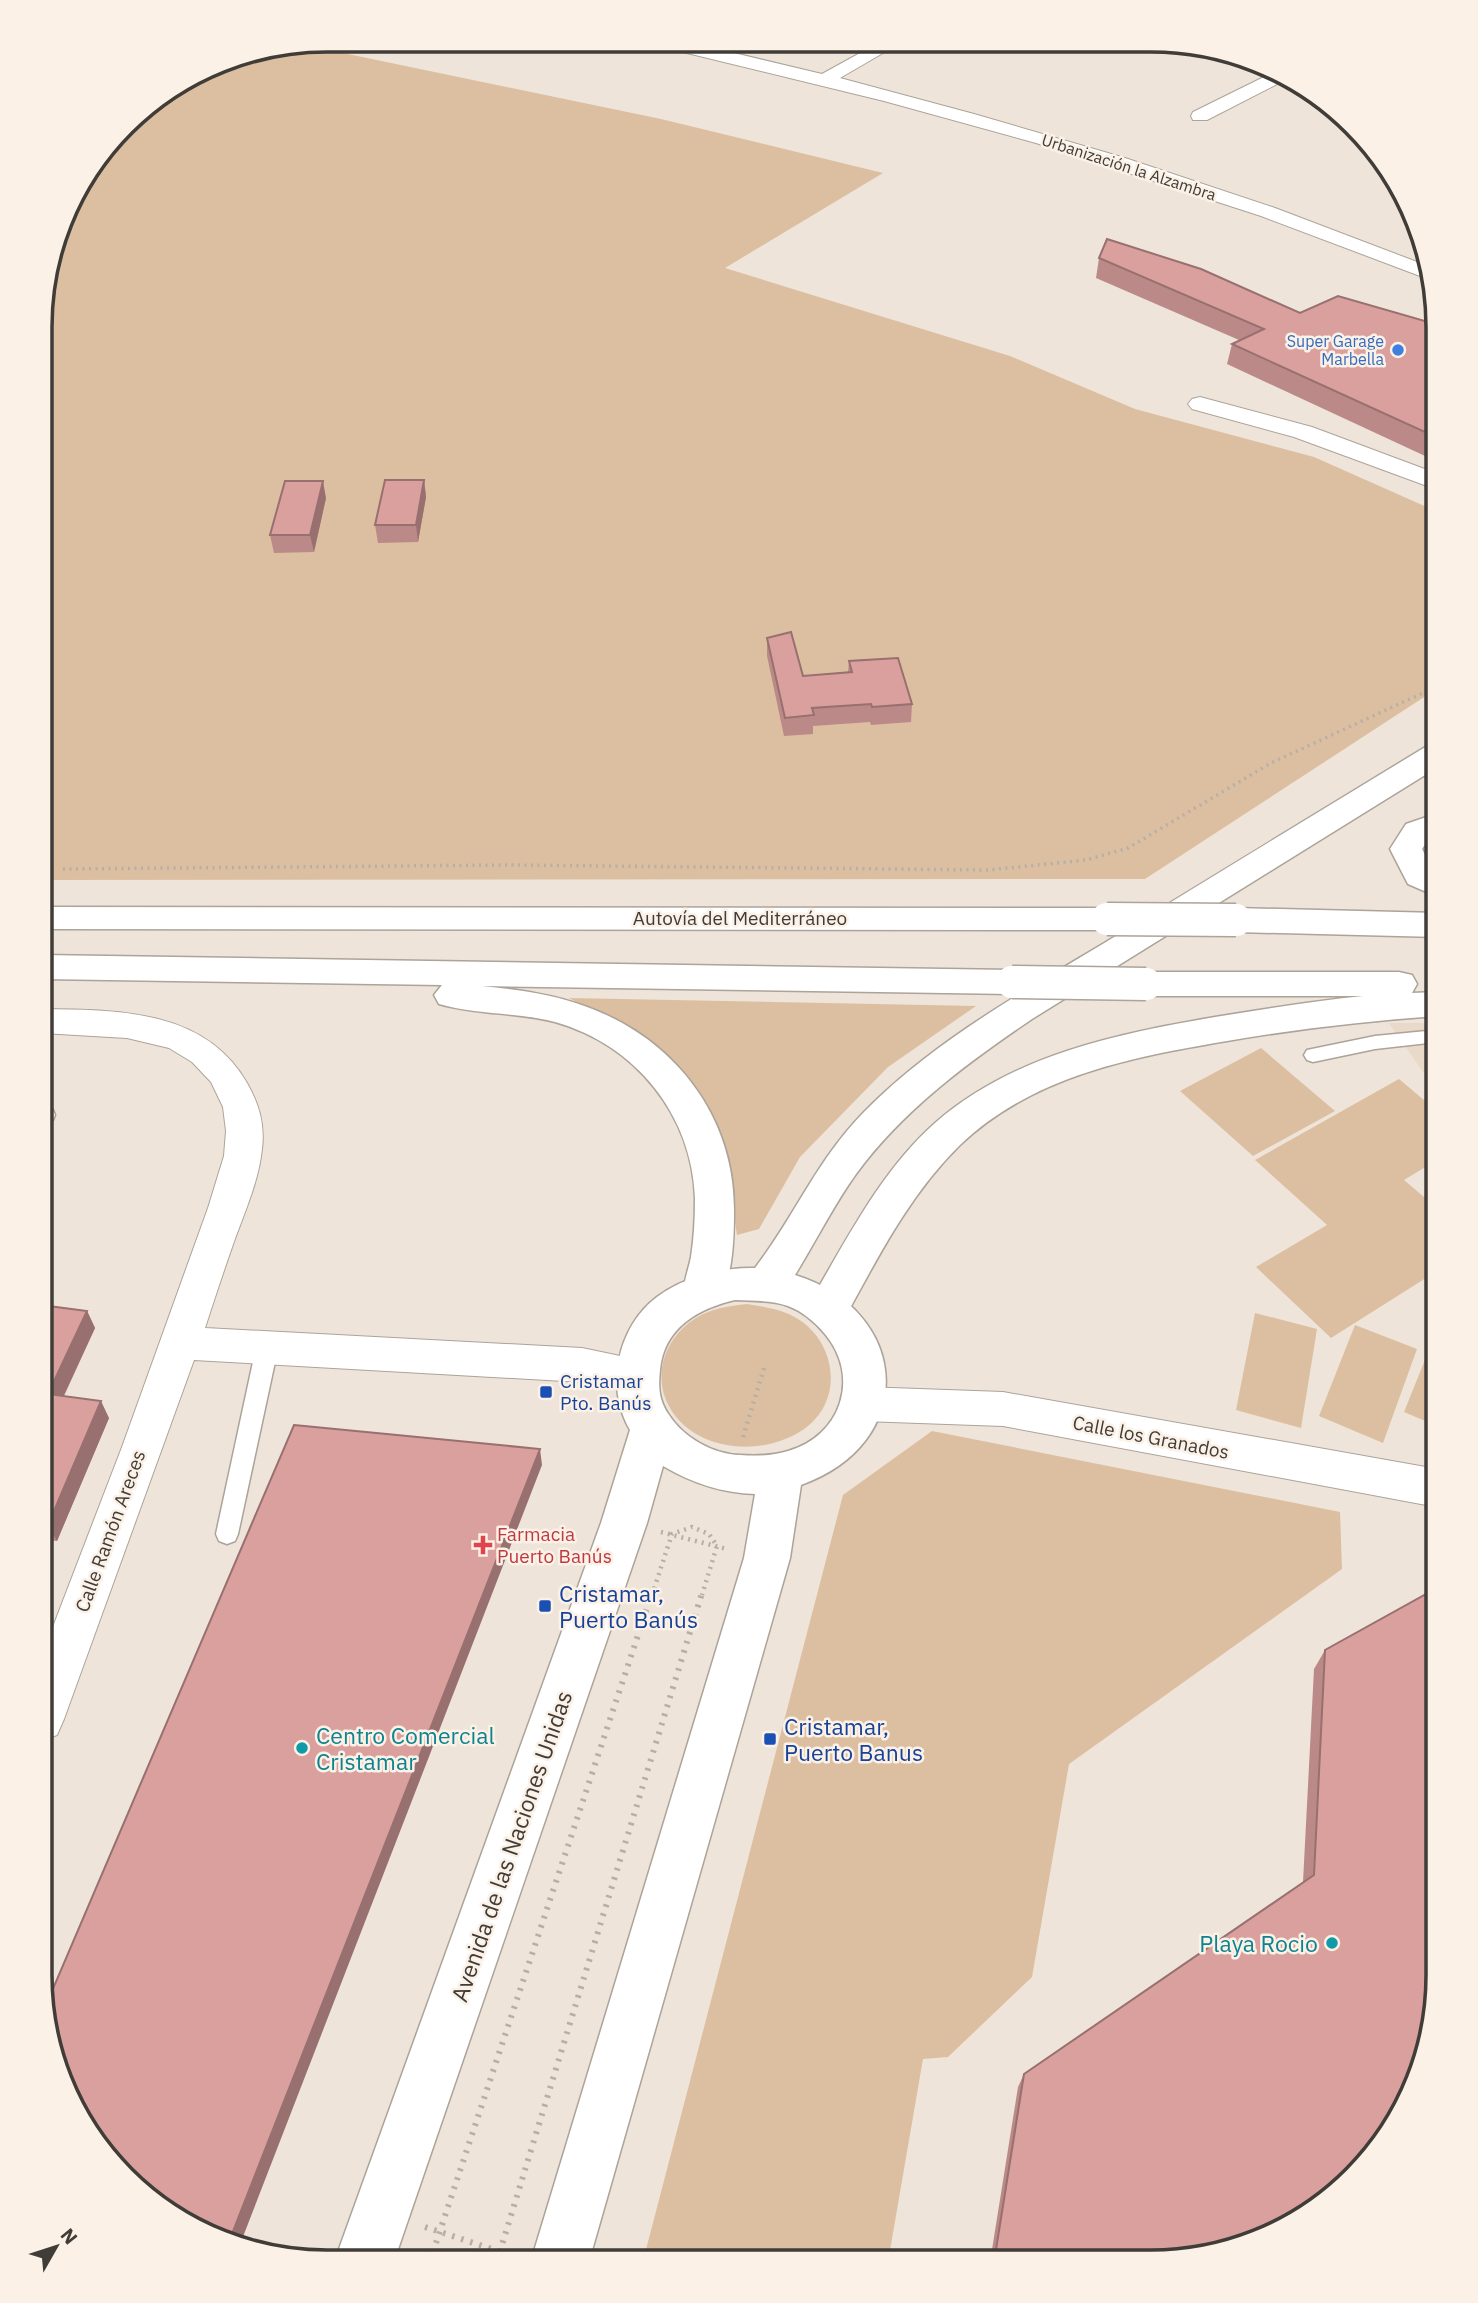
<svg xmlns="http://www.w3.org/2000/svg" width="1478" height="2303" font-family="'IBM Plex Sans',sans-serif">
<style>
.built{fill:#e9d9c9}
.green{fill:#dcbfa1}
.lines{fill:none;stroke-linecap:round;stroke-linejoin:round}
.service-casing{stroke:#aca399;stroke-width:3}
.minor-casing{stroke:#aca399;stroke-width:2}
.tertiary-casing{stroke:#aca399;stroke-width:3}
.trunk-casing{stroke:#aca399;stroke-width:3}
.path-far2{stroke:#b7afa6;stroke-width:3.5;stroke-dasharray:2 4.5;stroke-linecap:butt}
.path-far1{stroke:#b7afa6;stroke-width:4.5;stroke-dasharray:2 5;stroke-linecap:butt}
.path{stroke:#b7afa6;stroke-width:6;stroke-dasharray:2.5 7;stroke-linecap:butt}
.service{fill:#fff;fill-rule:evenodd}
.minor{fill:#fff;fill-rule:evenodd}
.tertiary{fill:#fff;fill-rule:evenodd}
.trunk{fill:#fff;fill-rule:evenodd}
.trunk-bridge-casing{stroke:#aca399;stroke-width:35;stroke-linecap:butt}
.trunk-bridge{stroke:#fff;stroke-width:32}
.wall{fill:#bb8a88}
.shaded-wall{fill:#98706f}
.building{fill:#d9a09e;stroke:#98706f;stroke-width:2}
.shop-dot{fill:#3f7fe0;stroke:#fbf1e6;stroke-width:2.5}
.transit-dot{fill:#1a4fb4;stroke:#fbf1e6;stroke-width:2.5}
.health-dot{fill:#e0444e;stroke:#fbf1e6;stroke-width:2.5}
.culture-dot{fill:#0f9aa8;stroke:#fbf1e6;stroke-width:2.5}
.labels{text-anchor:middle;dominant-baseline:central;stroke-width:5;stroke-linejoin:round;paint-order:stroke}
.far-street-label{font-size:16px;fill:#403c38;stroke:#fbf1e6}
.far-shop-label{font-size:16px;fill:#366cbe;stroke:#fbf1e6;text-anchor:end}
.street-label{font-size:19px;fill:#403c38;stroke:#fbf1e6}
.transit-label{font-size:19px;fill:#164399;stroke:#fbf1e6;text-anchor:start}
.health-label{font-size:19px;fill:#be3a42;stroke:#fbf1e6;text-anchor:start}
.near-transit-label{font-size:23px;fill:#164399;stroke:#fbf1e6;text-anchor:start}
.near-culture-label{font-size:23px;fill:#0d838f;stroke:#fbf1e6;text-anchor:start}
.near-street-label{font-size:23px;fill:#403c38;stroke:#fbf1e6}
.rim{fill:none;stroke:#403c38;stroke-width:3.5}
</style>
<rect width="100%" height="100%" fill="#eee4d9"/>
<path class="built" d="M1389,1023H1437V1089L1430,1082Z"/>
<path class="green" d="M317,42L343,53L661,119L883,173L725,268L1010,356L1135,409L1314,457L1438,512V688L1145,879L42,880L43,290L70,200L138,112L218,62Z
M569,998L976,1006L888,1067L800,1157L759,1229L737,1235L723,1147L643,1038Z
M1261,1048L1335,1111L1253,1156L1180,1091Z
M1399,1079L1437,1111V1160L1404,1180L1437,1208V1271L1331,1338L1256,1267L1327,1225L1255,1160Z
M747,1304C765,1307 782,1309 798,1319C835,1342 844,1397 808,1426C767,1459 689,1454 666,1400C653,1369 669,1334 696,1318C712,1308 729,1306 747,1304Z
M1255,1313L1317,1329L1301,1428L1236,1410Z
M1355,1325L1417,1349L1383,1443L1319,1416Z
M1437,1330V1426L1404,1412Z
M932,1431L1340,1512L1342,1569L1069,1764L1032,1977L948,2057L923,2059L888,2262L643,2261L843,1495Z"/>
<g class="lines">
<g class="service-casing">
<path id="service" d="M1437,1030V1042L1375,1049L1313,1062L1307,1060L1304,1055L1307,1050L1375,1036Z
M41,1108L53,1110L55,1115L53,1120L41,1122Z
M267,1339L274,1342L278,1348L238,1534L235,1541L227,1544L219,1541L216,1534L256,1348L260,1342Z"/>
</g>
<g class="minor-casing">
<path id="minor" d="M651,41H684L822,74L880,42H902L840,78L974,114L1125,158L1275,208L1425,265L1428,279L1261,216L1036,143L884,101L654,45Z
M1276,71L1289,78L1207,120H1193L1191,116L1193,112Z
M1200,397L1312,427L1438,474V490L1294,437L1192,409L1188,404L1192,399Z
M42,1009C117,1010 205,1009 247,1083C259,1104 265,1124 262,1149C259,1179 246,1209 236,1236C225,1267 215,1297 205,1328L582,1348L649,1362L655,1374L649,1386L635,1391L582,1382L194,1360L64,1719L57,1735L41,1741V1658L122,1447L208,1208L224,1156L226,1131L223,1107L211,1082L192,1062L169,1048L127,1038L42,1033Z
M863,1387L1003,1392L1437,1469V1507L1003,1426L863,1421L848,1416L842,1404L848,1392Z"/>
</g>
<g class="tertiary-casing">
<path id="tertiary" d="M1438,744V767L1032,1019C967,1063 903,1110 856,1174C833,1206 816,1241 795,1275C911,1311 919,1443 801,1485L790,1558L589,2261H531L744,1558L755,1494C721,1493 692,1483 663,1466L647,1523L394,2261L335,2260L601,1523L630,1430C605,1388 617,1327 657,1297C683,1277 723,1267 755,1268C795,1216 816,1161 864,1112C934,1041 1021,993 1106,942C1213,876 1320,811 1427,746ZM735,1300C752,1301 772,1300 788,1306C802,1311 815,1322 825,1334C861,1377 841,1436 788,1451C772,1456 757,1456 740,1455C713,1454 684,1438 669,1415C659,1401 658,1387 660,1370C664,1328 697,1309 735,1300Z
M1438,813V834L1426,843L1422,849L1433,869L1438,871V897L1408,884L1390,849L1406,824Z"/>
</g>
<g class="trunk-casing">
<path id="trunk" d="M42,907L1107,908L1119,911L1124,919L1119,927L1107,930L42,929Z
M1236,908L1438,913V937L1236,932L1224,928L1219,920L1224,912Z
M42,955L1012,970L1025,973L1030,982L1025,991L1012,994L482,986C518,990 553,994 587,1007C673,1038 734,1115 734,1209C734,1240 733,1274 719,1303L704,1308L689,1303C687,1298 684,1293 684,1288C685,1278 689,1267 691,1257C694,1238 695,1218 695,1198C692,1115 636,1045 555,1022C517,1012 477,1015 439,1004L434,995L442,985L42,979Z
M1146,972H1399L1412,975L1417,984L1412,993L1437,992V1016C1367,1021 1297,1029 1227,1041C1132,1057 1032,1076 960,1145C909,1195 877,1259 843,1321L828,1326L813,1321L807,1309L813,1297C848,1237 882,1170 935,1123C1013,1055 1116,1034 1215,1017C1264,1009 1314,1001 1363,996H1146L1133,993L1128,984L1133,975Z"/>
</g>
<path class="path-far2" d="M63,869L509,865L989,870L1086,860L1128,848L1271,763L1438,686"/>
<path class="path-far1" d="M743,1437L765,1365
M661,1532L727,1549
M652,1595L672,1534L692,1527L709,1534L717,1546L702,1595"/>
<path class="path" d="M425,2227L513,2256
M430,2261L652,1593
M497,2261L702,1593"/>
<use href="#service" class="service"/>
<use href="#minor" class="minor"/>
<use href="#tertiary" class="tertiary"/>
<use href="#trunk" class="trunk"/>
<g class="trunk-bridge-casing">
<path id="trunk-bridge" d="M1107,919L1236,920
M1012,982L1146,984"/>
</g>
<use href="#trunk-bridge" class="trunk-bridge"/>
</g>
<path class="wall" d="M1099,258L1300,313L1428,322L1438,327V462L1227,364L1232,344L1239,340L1096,278Z
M424,480L426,497L418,542L378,543L375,525Z
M326,498L314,552L274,553L270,535Z
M767,638L803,676L848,672L849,661L912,704L911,722L871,725L870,722L813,726V734L784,736L767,656Z
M41,1305L87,1311L95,1328L64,1396L109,1418L57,1541L42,1540L41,1542Z
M1437,1588L1151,2263L990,2262L1018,2087L1024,2074L1303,1882L1314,1669L1325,1650Z"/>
<path class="shaded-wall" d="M424,480L426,497L418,542L416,525Z
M323,481L326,498L314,552L310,535Z
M87,1311L95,1328L57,1410L48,1394Z
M101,1401L109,1418L57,1541L48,1525Z
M540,1449L542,1465L239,2247L228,2244Z"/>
<path class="building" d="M1107,239L1201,269L1300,313L1338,296L1428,322L1436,318L1438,327V438L1232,344L1264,329L1099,258Z
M385,480H424L416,525H375Z
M285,481H323L310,535H270Z
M791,632L803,676L852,672L849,661L898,658L912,704L872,707L871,704L812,708L814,715L785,718L767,638Z
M41,1305L87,1311L48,1394L101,1401L48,1525L41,1524Z
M294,1425L540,1449L228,2244L218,2241L153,2204L100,2151L62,2086L46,2005Z
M1437,1588V1995L1422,2068L1379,2150L1326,2203L1261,2241L1151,2263L994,2262L1024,2074L1314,1875L1325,1650Z"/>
<circle class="shop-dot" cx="1398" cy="350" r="7"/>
<g class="transit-dot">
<rect x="539" y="1385" width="14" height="14" rx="3.5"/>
<rect x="538" y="1599" width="14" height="14" rx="3.5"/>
<rect x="763" y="1732" width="14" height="14" rx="3.5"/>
</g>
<path class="health-dot" d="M479.5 1534.5h7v7h7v7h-7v7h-7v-7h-7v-7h7z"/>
<g class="culture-dot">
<circle cx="302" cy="1748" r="7"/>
<circle cx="1332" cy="1943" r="7"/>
</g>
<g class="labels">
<g class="far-street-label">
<text transform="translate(1129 167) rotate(18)">Urbanización la Alzambra</text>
</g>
<g class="far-shop-label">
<text x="1384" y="341">Super Garage<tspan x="1384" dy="18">Marbella</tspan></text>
</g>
<g class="street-label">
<text x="740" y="918">Autovía del Mediterráneo</text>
<text transform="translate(1151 1437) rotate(11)">Calle los Granados</text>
<text transform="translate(110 1531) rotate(-70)">Calle Ramón Areces</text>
</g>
<g class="transit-label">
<text x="560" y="1381">Cristamar<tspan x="560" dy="22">Pto. Banús</tspan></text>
</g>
<g class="health-label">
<text x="497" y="1534">Farmacia<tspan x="497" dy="22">Puerto Banús</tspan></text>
</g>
<g class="near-transit-label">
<text x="559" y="1593">Cristamar,<tspan x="559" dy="26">Puerto Banús</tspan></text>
<text x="784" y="1726">Cristamar,<tspan x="784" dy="26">Puerto Banus</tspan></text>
</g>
<g class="near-culture-label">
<text x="316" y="1735">Centro Comercial<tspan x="316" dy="26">Cristamar</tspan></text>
<text x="1318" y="1943" text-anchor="end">Playa Rocio</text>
</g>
<g class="near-street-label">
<text transform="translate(511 1846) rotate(-71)">Avenida de las Naciones Unidas</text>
</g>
</g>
<path d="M0 0H1478V2303H0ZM327 52H1151A275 275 0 0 1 1426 327V1975A275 275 0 0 1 1151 2250H327A275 275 0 0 1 52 1975V327A275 275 0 0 1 327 52Z" fill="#fbf1e6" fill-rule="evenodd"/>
<path class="rim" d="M327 52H1151A275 275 0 0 1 1426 327V1975A275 275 0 0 1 1151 2250H327A275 275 0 0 1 52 1975V327A275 275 0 0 1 327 52Z"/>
<g transform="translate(56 2247) rotate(51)" stroke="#fbf1e6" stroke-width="5" paint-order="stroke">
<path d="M0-5L12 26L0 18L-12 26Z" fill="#403c38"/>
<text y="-10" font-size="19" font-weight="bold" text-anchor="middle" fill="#403c38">N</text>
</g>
</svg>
